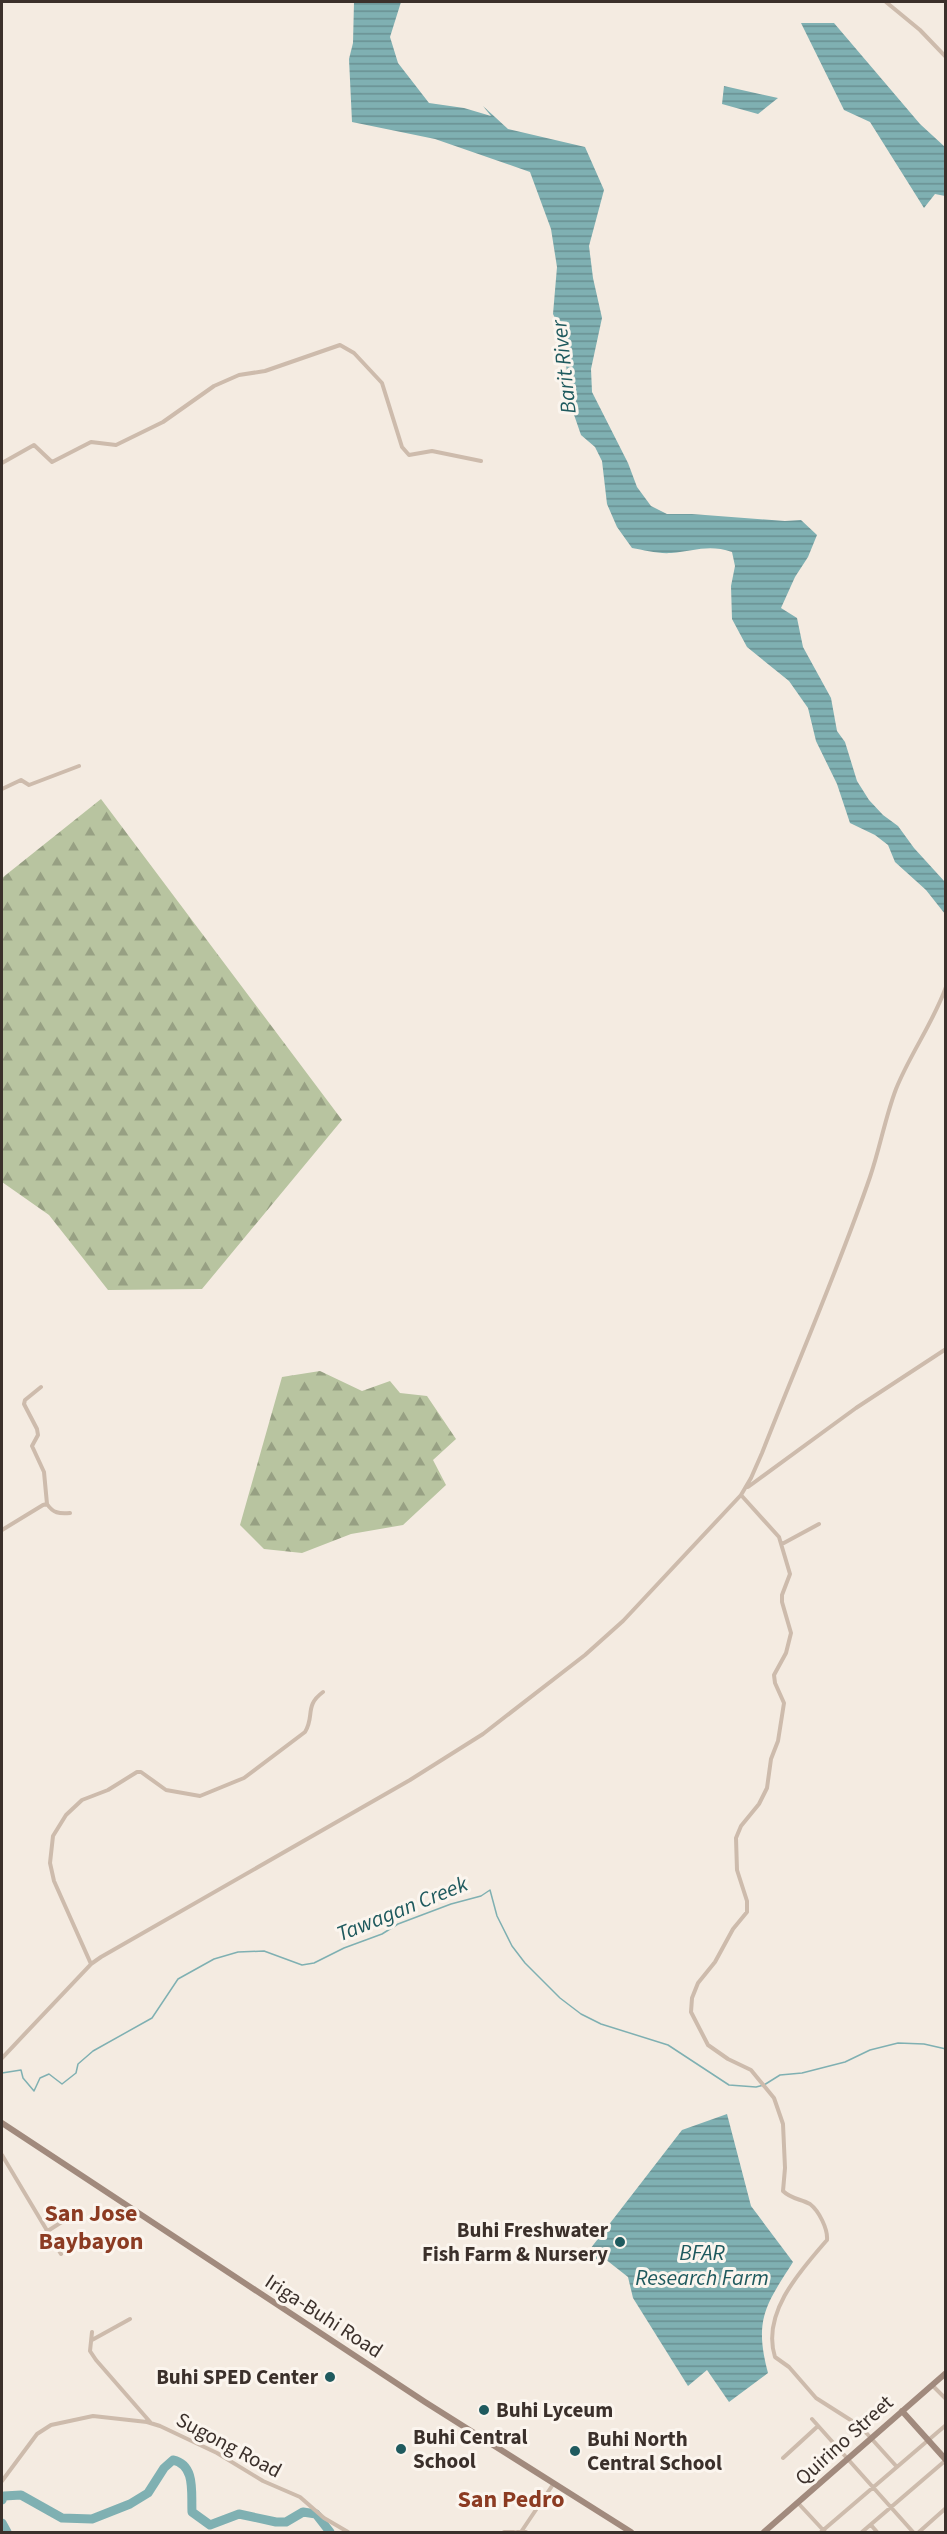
<svg xmlns="http://www.w3.org/2000/svg" width="947" height="2534" font-family="'Source Sans 3',sans-serif">
<style>
.forest{fill:url(#forest-firs)}
.water{fill:url(#water-rules)}
.lines{fill:none;stroke-linecap:round;stroke-linejoin:round}
.stream{stroke:#7fb0b2;stroke-width:1.5}
.river{stroke:#7fb0b2;stroke-width:9}
.street{stroke:#cdbbac;stroke-width:4}
.secondary{stroke:#a18a7d;stroke-width:6}
.poi-dot{fill:#1f5a5e;stroke:#fbf5ee;stroke-width:2}
.labels{text-anchor:middle;dominant-baseline:central;stroke-width:6;stroke-linejoin:round;paint-order:stroke}
.poi-label{font-size:21px;font-weight:bold;fill:#3b302b;stroke:#fbf5ee;text-anchor:start}
.street-label{font-size:21px;fill:#3b302b;stroke:#fbf5ee}
.water-label{font-size:22px;font-style:italic;fill:#1f5a5e;stroke:#fbf5ee}
.quarter-label{font-size:24px;font-weight:bold;fill:#8c3b22;stroke:#fbf5ee}
</style>
<defs>
<pattern id="forest-firs" width="22" height="20" patternUnits="userSpaceOnUse" patternTransform="scale(1.5)"><rect width="22" height="20" fill="#b8c4a0"/><path d="M5 1l3.5 6h-7zM16 11l3.5 6h-7z" fill="#97a083"/></pattern>
<pattern id="water-rules" width="6" height="5" patternUnits="userSpaceOnUse" patternTransform="scale(1.5)"><rect width="6" height="5" fill="#7fb0b2"/><path d="M0 2.5h6" fill="none" stroke="#699091"/></pattern>
</defs>
<rect width="100%" height="100%" fill="#f4ebe1"/>
<path class="forest" d="M101,799L342,1120L202,1289L108,1290L49,1215L2,1182V878Z
M320,1371L362,1391L390,1381L400,1393L427,1396L456,1439L433,1460L446,1485L403,1525L351,1534L302,1553L264,1549L240,1525L282,1377Z"/>
<path class="water" d="M354,2H401L390,37L398,63L429,103L464,108L491,116L483,106L508,129L585,147L604,190L589,246L593,278L602,318L591,369L592,392L628,463L637,487L651,506L667,514H692L785,521L801,520L817,535L808,557L795,577L781,608L797,618L803,647L831,698L837,731L845,742L857,781L869,800L883,815L898,826L914,848L945,882V914L926,890L895,862L888,845L875,835L850,823L837,784L816,741L808,708L789,681L747,647L732,619L731,586L735,566L732,552C709,544 694,551 671,553C658,554 644,550 632,548L617,527L607,504L602,461L595,447L581,435L571,406L562,332L553,314L557,267L551,229L530,172L435,139L352,122L349,59L353,43Z
M801,23H834L920,124L945,147V196L935,194L924,208L870,122L844,110Z
M724,86L778,98L758,114L722,104Z
M727,2114L751,2206L793,2262C765,2306 754,2320 768,2373L729,2402L707,2370L688,2386L633,2298L628,2277L600,2255L594,2262L587,2253L682,2130Z"/>
<g class="lines">
<path class="stream" d="M2,2073L21,2070L23,2078L34,2091L40,2078L49,2074L62,2084L76,2073L78,2064L93,2051L152,2018L178,1979L214,1959L238,1952L264,1951L302,1965L314,1963L344,1948L382,1934L398,1924L451,1904L481,1896L490,1890L497,1916L512,1946L525,1963L560,1998L581,2014L601,2024L668,2045L729,2085L756,2087L764,2085L780,2075L802,2073L845,2062L870,2050L898,2043L924,2044L946,2049"/>
<path class="river" d="M2,2500L4,2496L21,2495L62,2518L92,2519L130,2504L148,2493L164,2468L173,2460C196,2465 191,2493 192,2512L210,2525L239,2514L276,2522H286L303,2512L316,2514L330,2532
M2,2523L7,2532"/>
<path class="street" d="M886,2L920,30L946,57
M2,463L34,445L52,462L91,442L116,445L163,422L214,386L239,375L265,371L340,345L354,353L382,383L402,447L409,455L432,451L481,461
M2,789L21,780L29,785L79,766
M41,1387L25,1400L24,1404L37,1429L38,1435L32,1446L44,1472L47,1504
M748,1487L856,1408L946,1349
M741,1495L779,1537L790,1574L782,1595V1602L791,1633L786,1653L774,1675L775,1683L784,1703L778,1741L771,1759L767,1788L759,1804L741,1826L736,1838L737,1870L747,1901V1912L733,1929L715,1962L698,1983L692,1998L691,2012L708,2045L728,2059L751,2070L774,2098L783,2124L785,2168L783,2191C791,2199 801,2199 810,2204C819,2211 828,2229 827,2240C801,2270 761,2313 775,2357L789,2367L816,2398L860,2426L897,2467
M2,1530L43,1505L47,1504C53,1513 59,1514 70,1513
M782,1544L819,1524
M91,1964L54,1881L50,1863L53,1836L66,1815L82,1800L108,1790L137,1772H141L166,1790L200,1796L244,1778L305,1732C315,1716 304,1706 323,1692
M2,2058L91,1964L101,1957L410,1780L483,1734L585,1655L623,1621L741,1495L751,1478L762,1453C798,1361 838,1270 870,1177C880,1148 885,1118 896,1089C910,1054 933,1023 946,987
M2,2155L61,2254
M46,2232L65,2220
M92,2332L90,2351L96,2360L151,2423
M92,2340L130,2319
M932,2385L946,2399
M812,2419L913,2532
M783,2458L818,2426
M2,2481L37,2434L51,2425L93,2416L147,2422L160,2426L217,2453L263,2481L300,2497L324,2518L348,2532
M798,2503L825,2532
M871,2525L877,2532
M504,2532H514
M517,2532H526
M521,2532L554,2483
M821,2532L946,2425
M862,2532L946,2460
M919,2532L946,2508"/>
<path class="secondary" d="M2,2123L425,2402L631,2532
M902,2411L946,2460
M764,2532L946,2373"/>
</g>
<g class="poi-dot">
<circle cx="620" cy="2242" r="6"/>
<circle cx="330" cy="2377" r="6"/>
<circle cx="484" cy="2410" r="6"/>
<circle cx="401" cy="2449" r="6"/>
<circle cx="575" cy="2451" r="6"/>
</g>
<g class="labels">
<g class="poi-label">
<text x="608" y="2230" text-anchor="end">Buhi Freshwater<tspan x="608" dy="24">Fish Farm &amp; Nursery</tspan></text>
<text x="318" y="2377" text-anchor="end">Buhi SPED Center</text>
<text x="496" y="2410">Buhi Lyceum</text>
<text x="413" y="2437">Buhi Central<tspan x="413" dy="24">School</tspan></text>
<text x="587" y="2439">Buhi North<tspan x="587" dy="24">Central School</tspan></text>
</g>
<g class="street-label">
<text transform="translate(324 2316) rotate(33)">Iriga-Buhi Road</text>
<text transform="translate(844 2440) rotate(-42)">Quirino Street</text>
<text transform="translate(229 2445) rotate(28)">Sugong Road</text>
</g>
<g class="water-label">
<text transform="translate(564 367) rotate(-96)">Barit River</text>
<text transform="translate(402 1909) rotate(-22)">Tawagan Creek</text>
<text x="702" y="2253">BFAR<tspan x="702" dy="25">Research Farm</tspan></text>
</g>
<g class="quarter-label">
<text x="91" y="2213">San Jose<tspan x="91" dy="28">Baybayon</tspan></text>
<text x="511" y="2499">San Pedro</text>
</g>
</g>
<rect width="947" height="2534" fill="none" stroke="#3b302b" stroke-width="6"/>
</svg>
